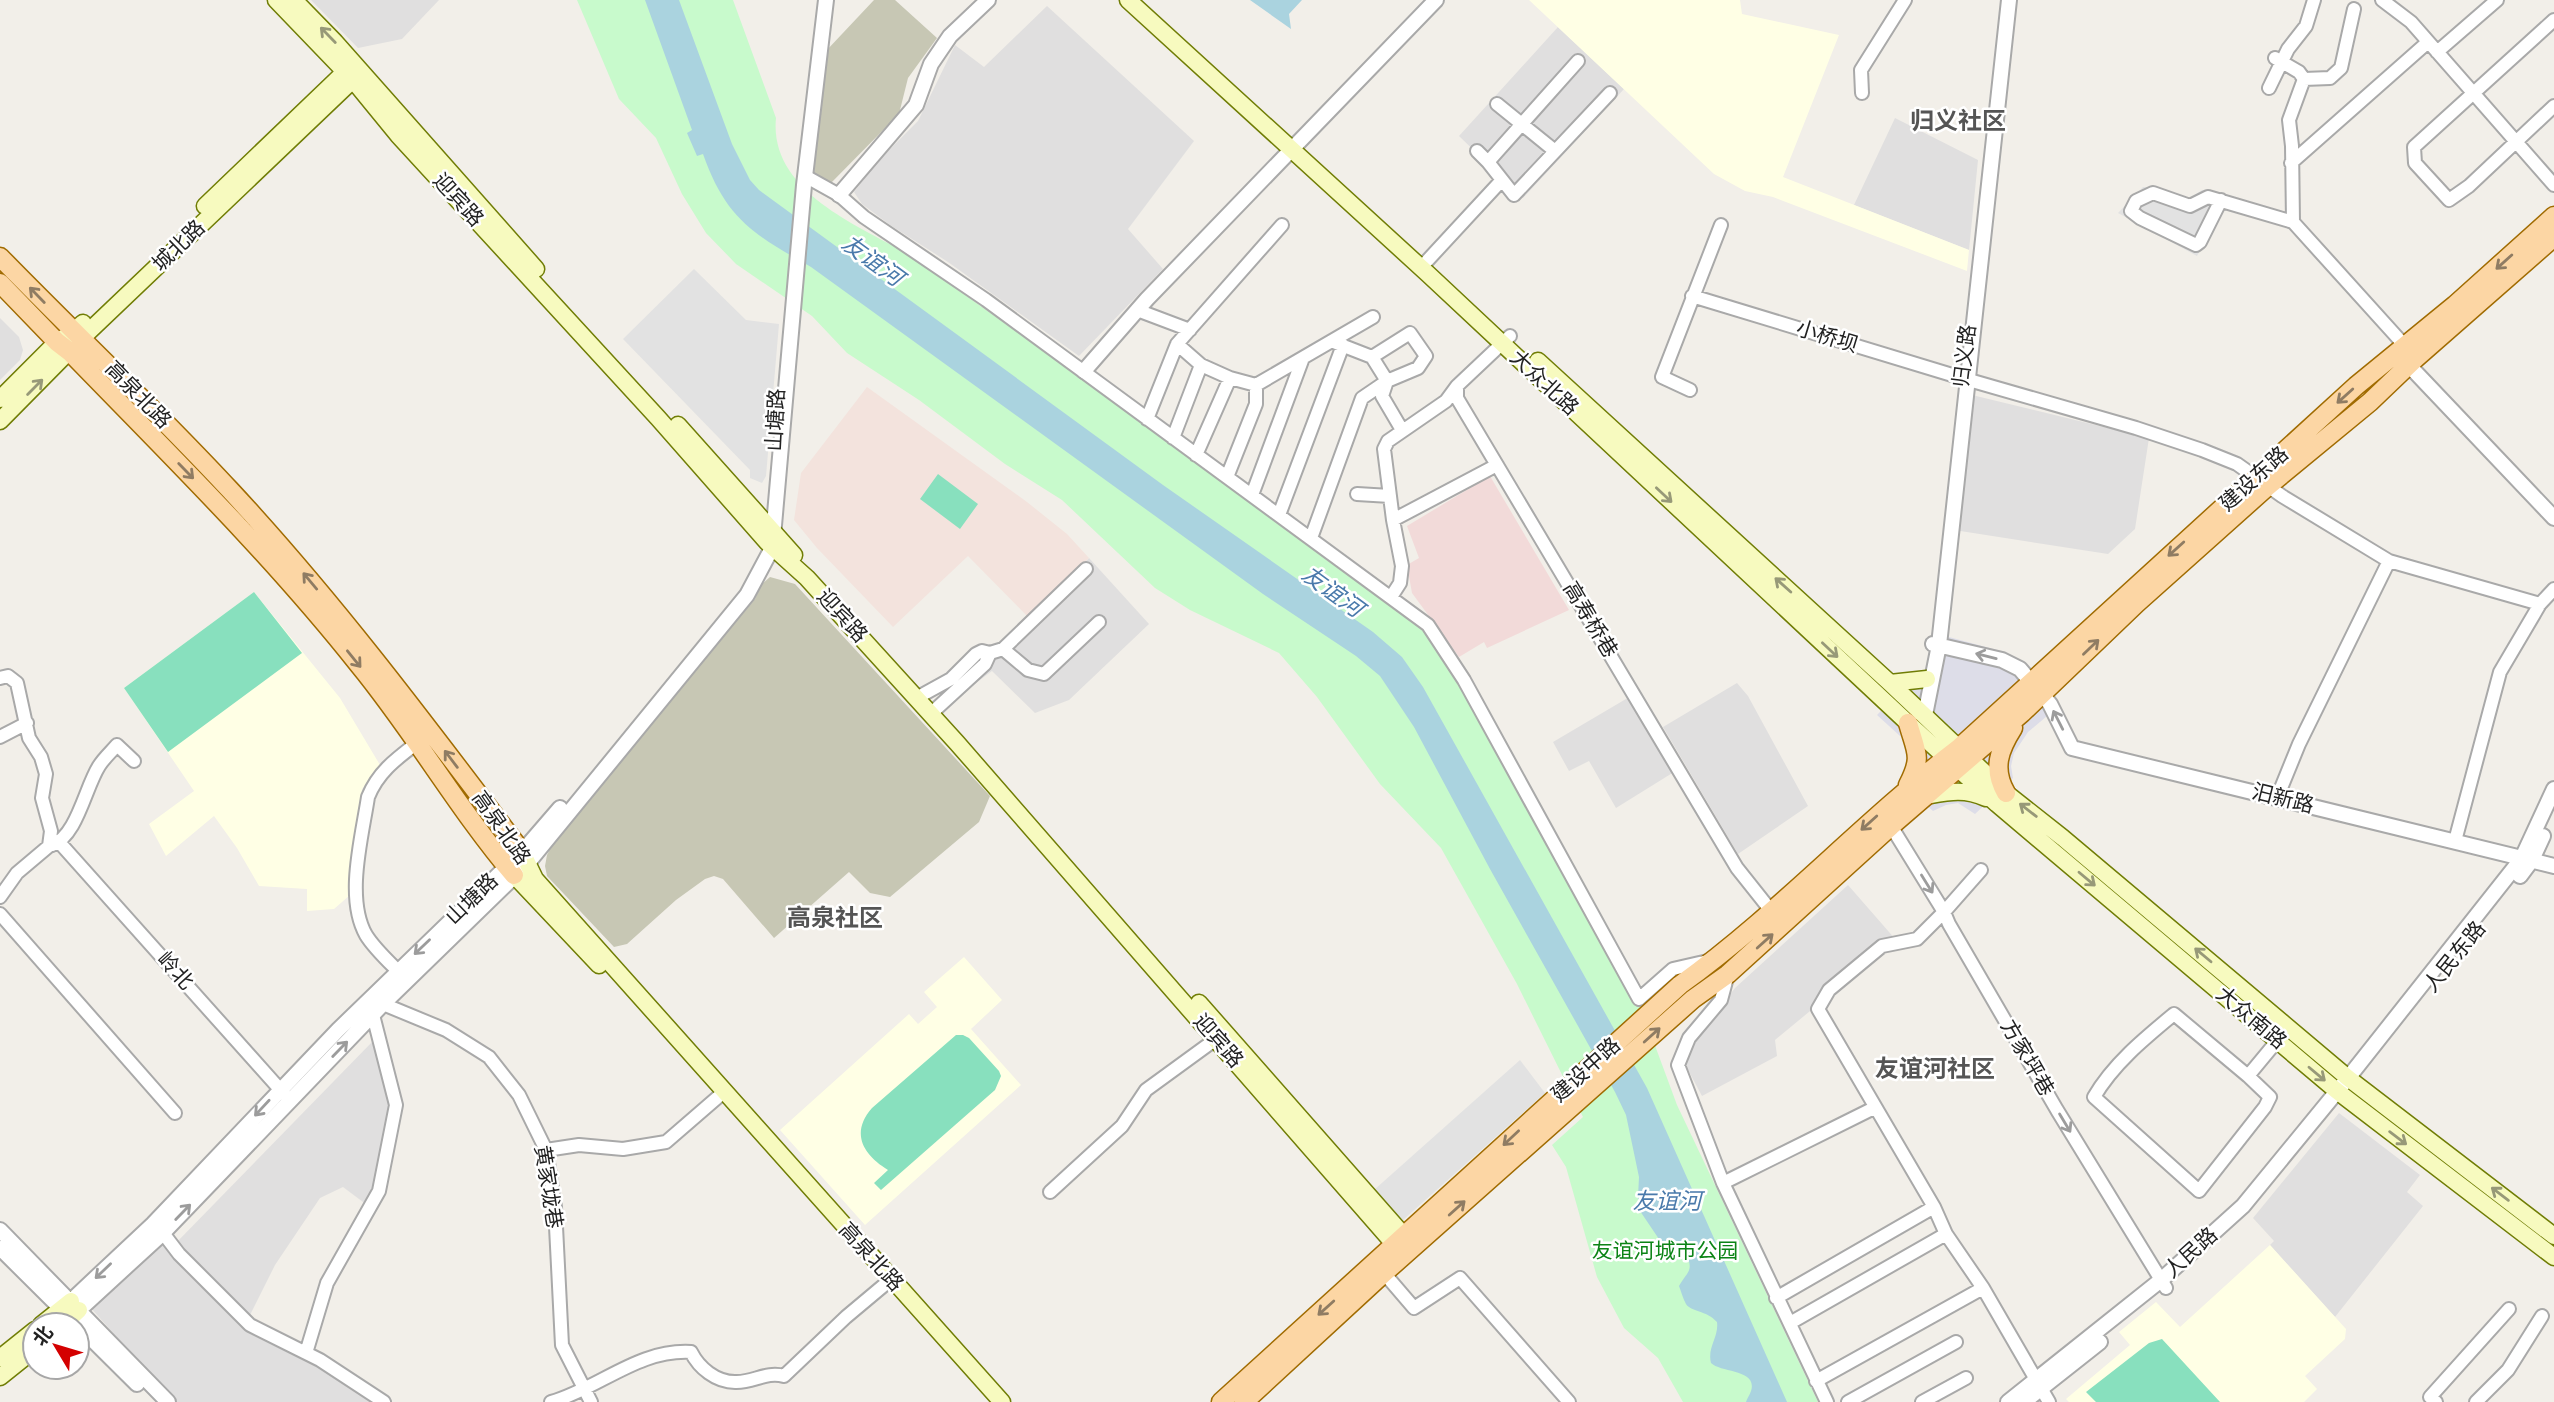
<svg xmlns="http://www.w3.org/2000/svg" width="2554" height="1402" font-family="'Sofia Sans Condensed','Noto Sans SC',sans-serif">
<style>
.residential{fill:#e0dfdf}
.commercial{fill:#f2dad9}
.education{fill:#ffffe5}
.military{fill:#f3e3dd}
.construction{fill:#c7c7b4}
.park{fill:#c8facc}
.pitch{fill:#88e0be}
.parking{fill:#e2e2e2}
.plaza{fill:#dddde8}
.water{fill:#aad3df}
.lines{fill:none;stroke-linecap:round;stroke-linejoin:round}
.minor-casing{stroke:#a9a9a9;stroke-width:16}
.tertiary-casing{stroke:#a9a9a9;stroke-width:18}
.secondary-casing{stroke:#707d05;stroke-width:19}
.primary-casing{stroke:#a06b00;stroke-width:21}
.minor{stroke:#fff;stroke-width:12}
.tertiary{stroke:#fff;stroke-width:14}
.secondary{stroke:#f7fabf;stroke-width:16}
.primary{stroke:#fcd6a4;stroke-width:18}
.oneway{stroke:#979978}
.oneway2{stroke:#8f7c63}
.oneway3{stroke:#9c9c9c}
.labels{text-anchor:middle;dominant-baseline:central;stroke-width:5;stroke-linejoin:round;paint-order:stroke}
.street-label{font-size:21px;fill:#222;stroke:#fff}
.park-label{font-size:21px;fill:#0c8416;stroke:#fff}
.water-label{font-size:23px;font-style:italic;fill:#4a7aab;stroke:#fff}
.quarter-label{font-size:24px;font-weight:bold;fill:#555;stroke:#fff}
</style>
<rect width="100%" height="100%" fill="#f2efe9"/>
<path class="residential" d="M311,0H439L402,39L358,48Z
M1047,6L1194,141L1128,229L1163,269L1079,356L948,262L890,225L862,204L854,192L878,161L918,121L955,45L984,67Z
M1558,27L1624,89L1523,198L1459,136Z
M1895,118L1978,160L1969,250L1854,205Z
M0,318L19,337L23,350L20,360L0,380Z
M1972,395L2149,438L2135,529L2108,554L1954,530Z
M1089,558L1149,624L1069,700L1035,713L992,671L957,697L940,680L984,646L998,649Z
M1737,683L1748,696L1808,806L1738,854L1663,727Z
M1631,696L1674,772L1616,808L1589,761L1569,771L1553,742Z
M1848,885L1896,940L1775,1040L1777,1056L1702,1096L1686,1066L1690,1047L1735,988Z
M373,1041L392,1109L376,1185L367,1205L343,1187L320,1198L275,1265L248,1319L175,1244Z
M2339,1113L2420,1175L2407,1192L2423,1206L2335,1317L2270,1245L2274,1241L2253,1218Z
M162,1243L241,1326L311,1362L372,1402H177L165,1392L91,1308Z"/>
<path class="commercial" d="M1490,476L1569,610L1487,648L1484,642L1459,657L1412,593L1407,565L1419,558L1407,526Z"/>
<path class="education" d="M1529,0H1740L1742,14L1839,35L1783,177L1969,250L1967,271L1773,197L1745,191L1714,174Z
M254,592L340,698L380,765L362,789L350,895L334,909L307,911V889L259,886L237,848L214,816L166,856L149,824L194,791L124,688Z
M964,957L1002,1000L971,1029L1021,1085L865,1225L780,1130L909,1014L918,1024L937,1007L924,992Z
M2270,1245L2346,1329L2345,1339L2305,1376L2317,1389L2304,1402H2069L2066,1399L2130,1345L2119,1332L2156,1302L2180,1327Z"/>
<path class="military" d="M867,387L1027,502L1067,534L1089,558L1029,618L968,556L893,627L817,548L794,520L801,473Z"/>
<path class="construction" d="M874,0H895L937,38L908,78L899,114L830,184L813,182L826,51Z
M770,577L795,584L990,796L979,822L890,897L870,893L849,872L774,938L723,879L714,876L705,879L676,900L627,944L614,947L547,876L545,866L547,855L557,835L755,599L762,584Z"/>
<path class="park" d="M577,0H733L776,118C769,189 854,224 905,252L1327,554L1416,622L1450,665L1643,1013L1677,1105L1818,1402H1683L1658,1358L1624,1328L1597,1277L1566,1167L1552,1145L1583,1117L1517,984L1441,848L1380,784L1317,697L1279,653L1190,610L1155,588L1062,500L1005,464L919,400L847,353L812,316L736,264L706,233L682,194L656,138L619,99Z"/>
<path class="pitch" d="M938,474L978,504L960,529L920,499Z
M254,592L302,653L168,752L124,688Z
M956,1035H963L969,1038L999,1071L1001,1076L995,1090L881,1190L874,1183L888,1170C863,1155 850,1133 872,1108Z
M2162,1339L2220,1402H2096L2086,1392L2149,1343Z"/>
<path class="parking" d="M2143,187L2160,188L2187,200L2202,190L2227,199L2197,256L2118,213Z
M694,269L746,320L779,324L766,476L762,483L750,478V470L623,339Z
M1520,1060L1545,1093L1403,1220L1374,1190Z"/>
<path class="plaza" d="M1949,637L2004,652L2017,659L2060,705L2028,732L2014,753L2011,766L2013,778L1975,814L1958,803L1946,805L1933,811L1904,785L1911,746L1877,715L1920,671L1942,673Z"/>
<path class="water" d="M645,0H679L732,144L750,180L759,190L1163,485L1373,632L1402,657L1423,687L1647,1088L1787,1402H1746C1747,1398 1750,1395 1751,1391C1758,1369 1721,1373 1711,1363C1707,1347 1719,1337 1717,1322C1706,1310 1691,1312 1686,1304C1683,1299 1681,1291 1679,1286C1689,1269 1694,1272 1685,1250L1663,1245L1640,1211L1638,1197L1639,1177L1626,1115L1615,1092L1490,869L1414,727L1380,676L1356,656L1263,594L811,267C753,234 726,219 703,154L697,156L687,133L692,130Z
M1250,0H1302L1289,14L1291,29Z"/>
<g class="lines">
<g class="minor-casing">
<path id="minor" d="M2382,0L2411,22L2554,185
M2554,20L2414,147L2415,163L2449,200L2469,186L2554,106
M2437,52L2497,0
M2275,58L2299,72L2304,79L2289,120L2292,146L2293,222
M2304,79L2330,78L2341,68L2354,9
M2269,88L2288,49L2306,26L2314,0
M1862,93L1861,70L1905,0
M1497,104L1555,151
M1477,151L1488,162L1514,195L1610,93
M1488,162L1578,61
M2291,163L2428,42
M805,176L839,195L864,217L986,300L1428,625L1464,680L1639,999L1673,969L1708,961
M2221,200L2200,242L2196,245L2140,218L2131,211L2136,201L2153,193L2190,206L2208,197L2293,222L2406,347
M1427,261L1501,181
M1692,296L1962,378L2136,428L2202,450L2237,464L2282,496L2389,561L2540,604
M1137,310L1190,330
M1510,336L1457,386V398L1737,868L1772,912
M1336,343L1372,357L1387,381L1382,396L1402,430
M1201,365L1230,378
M1690,390L1662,377L1721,225
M1147,419L1177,344L1282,225
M1173,438L1201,365L1177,344
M1196,455L1230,378L1256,385L1373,317
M1227,477L1256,404V385
M1357,494L1390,496
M1252,495L1303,358
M1279,515L1343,345
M1393,520L1497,465
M1311,538L1362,398L1387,381L1418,368L1426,356L1410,333L1372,357
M1391,597L1400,583L1402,566L1393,520L1384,449L1388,441L1446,401L1457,386
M1003,649L1086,569
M0,678L8,676L17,683L29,738L41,757L46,774L42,798L51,831L49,846L17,873L0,897
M922,695L951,679L976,654L982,651L990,653
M936,709L985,664L990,653L1003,649L1028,670L1044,674L1099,622
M0,737L27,723
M2277,798L2299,744L2389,561
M1891,826L1944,912L1949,924L2057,1110L2166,1288
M2455,841L2500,672L2540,604L2554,589
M59,842L285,1095
M52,845C77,836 85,788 99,766C104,758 111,752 117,745L134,761
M1981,870L1944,912L1917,939L1882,946L1829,990L1818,1009L1934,1207L1946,1234L1983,1288L2049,1402
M0,914L175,1113
M398,971C387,960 374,948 366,935C345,898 362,837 368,797C378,772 396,759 417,743
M1728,974L1721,1000L1689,1038L1678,1065L1723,1183L1827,1402
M383,1004L446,1030L489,1057L519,1095L546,1150L555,1207L562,1345L591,1402
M2248,1076L2270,1097L2265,1107L2199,1191L2094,1097C2113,1064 2145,1038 2174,1014L2248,1076L2277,1041
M546,1150L579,1145L623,1149L666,1142L718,1097
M1723,1183L1874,1108
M1050,1192L1122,1126L1146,1090L1216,1039
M163,1233L179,1254L250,1325L320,1360L384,1402
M1384,1273L1414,1308L1460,1278L1569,1402
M1776,1298L1934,1207
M1790,1323L1946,1234
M306,1353L327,1283L379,1191L396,1105L373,1015
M1816,1381L1983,1288
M551,1402C600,1388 638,1349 691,1352C699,1368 716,1382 735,1382C753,1383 766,1371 784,1376L846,1317L883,1286
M1848,1402L1956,1342
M1922,1402L1966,1378
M2436,1402L2430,1397L2509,1309
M2476,1402L2508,1370L2542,1316"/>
</g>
<g class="tertiary-casing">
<path id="tertiary" d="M839,195L916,105L931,64L950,36L988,0
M2401,357L2554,518
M1084,371L1147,299L1436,0
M1933,644L2002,660L2020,669L2031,682
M2042,694L2050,704L2072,748L2554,866
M1925,715L1939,645L2009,0
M2520,876L2532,860L2543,836
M0,1230L168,1402
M0,1248L137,1384
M71,1301L153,1224L338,1030L522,852L560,808
M79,1310L163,1233L383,1004L527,864L747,595L772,548L804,185L826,0
M2008,1402L2161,1280L2243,1206L2348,1078L2522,858L2554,789
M2024,1402L2100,1342"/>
</g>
<g class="secondary-casing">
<path id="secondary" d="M276,0L353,80L398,135L658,418L767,542L807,578L957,743L1395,1245
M294,0L335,42L536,269
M1128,0L1428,274L1908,723L1997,804L2337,1091L2554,1257
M205,206L351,66
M1538,361L1890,683L2006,793L2063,838L2348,1078L2554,1236
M0,399L57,342L73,332L83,323
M0,421L82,338L360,73
M678,425L794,555
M1890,683L1927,679
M1925,796C1948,792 1964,788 1986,798
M522,852L535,879L1002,1402
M514,875L599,965
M1199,1003L1405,1237
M41,1325L71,1301
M63,1325L79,1310
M0,1358L35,1330
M0,1377L35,1349"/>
</g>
<g class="primary-casing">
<path id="primary" d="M0,257C76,335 156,410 230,490C336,604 429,729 522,852
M0,283L57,342L70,352C169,454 271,554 359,665C414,732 458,809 514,875
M1908,723C1916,752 1923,756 1908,785
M2006,793C1992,769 1999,750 2013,728
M1221,1402L1680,985C1779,914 1862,822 1959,748L2356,386L2455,305L2554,216
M1244,1402L1384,1273L1693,999L1728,974L1891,826L2022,713L2137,603L2268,486L2370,402L2416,358L2554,237"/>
</g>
<use href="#minor" class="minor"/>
<use href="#tertiary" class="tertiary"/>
<use href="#secondary" class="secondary"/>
<use href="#primary" class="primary"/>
</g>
<defs><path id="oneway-shaft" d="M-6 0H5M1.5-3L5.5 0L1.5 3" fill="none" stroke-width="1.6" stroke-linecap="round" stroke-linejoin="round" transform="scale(1.75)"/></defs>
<g class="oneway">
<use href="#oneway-shaft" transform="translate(328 35) rotate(-134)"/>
<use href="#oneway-shaft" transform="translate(35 387) rotate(-45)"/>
<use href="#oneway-shaft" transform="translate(1664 495) rotate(43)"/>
<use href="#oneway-shaft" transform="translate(1783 585) rotate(-138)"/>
<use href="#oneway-shaft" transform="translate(1830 650) rotate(43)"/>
<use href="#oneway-shaft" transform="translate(2028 810) rotate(-142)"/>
<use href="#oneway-shaft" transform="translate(2087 879) rotate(40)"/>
<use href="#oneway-shaft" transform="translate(2203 955) rotate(-140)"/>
<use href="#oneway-shaft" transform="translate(2317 1074) rotate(40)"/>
<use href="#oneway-shaft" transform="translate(2398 1138) rotate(37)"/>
<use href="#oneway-shaft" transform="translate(2500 1194) rotate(-143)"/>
</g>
<g class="oneway2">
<use href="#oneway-shaft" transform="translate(2504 262) rotate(138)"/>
<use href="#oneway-shaft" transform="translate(37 295) rotate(-134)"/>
<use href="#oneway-shaft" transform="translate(2345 396) rotate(138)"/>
<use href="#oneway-shaft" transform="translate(186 471) rotate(46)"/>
<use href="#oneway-shaft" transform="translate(2176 549) rotate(138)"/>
<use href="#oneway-shaft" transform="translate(310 581) rotate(-130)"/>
<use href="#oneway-shaft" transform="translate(2091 647) rotate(-44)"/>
<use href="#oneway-shaft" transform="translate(354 659) rotate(51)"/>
<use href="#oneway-shaft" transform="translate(451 759) rotate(-127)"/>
<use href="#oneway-shaft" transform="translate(1869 823) rotate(138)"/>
<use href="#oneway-shaft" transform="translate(1765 941) rotate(-42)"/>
<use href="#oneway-shaft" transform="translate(1652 1035) rotate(-42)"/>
<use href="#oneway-shaft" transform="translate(1511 1138) rotate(137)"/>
<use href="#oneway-shaft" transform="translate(1457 1208) rotate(-42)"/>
<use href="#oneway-shaft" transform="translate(1326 1308) rotate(138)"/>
</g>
<g class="oneway3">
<use href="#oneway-shaft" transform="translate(1986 656) rotate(-166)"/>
<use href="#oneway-shaft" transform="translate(2058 720) rotate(-117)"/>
<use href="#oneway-shaft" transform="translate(1927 884) rotate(58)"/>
<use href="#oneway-shaft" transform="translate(422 947) rotate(136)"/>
<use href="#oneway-shaft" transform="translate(340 1049) rotate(-46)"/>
<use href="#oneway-shaft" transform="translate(262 1108) rotate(133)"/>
<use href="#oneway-shaft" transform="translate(2065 1123) rotate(59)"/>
<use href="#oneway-shaft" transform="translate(183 1212) rotate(-46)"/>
<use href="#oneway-shaft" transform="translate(103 1271) rotate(136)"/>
</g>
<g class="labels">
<g class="street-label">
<text transform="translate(458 200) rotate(48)">迎宾路</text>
<text transform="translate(179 246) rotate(-44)">城北路</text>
<text transform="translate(1827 337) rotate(17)">小桥坝</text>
<text transform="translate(1965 356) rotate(-83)">归义路</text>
<text transform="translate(1544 383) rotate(43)">大众北路</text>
<text transform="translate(138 395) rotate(46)">高泉北路</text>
<text transform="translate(776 420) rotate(-87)">山塘路</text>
<text transform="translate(2254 479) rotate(-42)">建设东路</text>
<text transform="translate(842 616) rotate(48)">迎宾路</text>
<text transform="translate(1590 620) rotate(59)">高寿桥巷</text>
<text transform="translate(2283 799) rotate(14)">汨新路</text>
<text transform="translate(501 828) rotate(55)">高泉北路</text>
<text transform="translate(472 899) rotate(-44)">山塘路</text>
<text transform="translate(2455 957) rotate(-51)">人民东路</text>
<text transform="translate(175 971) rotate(48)">岭北</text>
<text transform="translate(2251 1018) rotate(40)">大众南路</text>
<text transform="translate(1218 1041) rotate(49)">迎宾路</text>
<text transform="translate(2027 1058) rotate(60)">方家坪巷</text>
<text transform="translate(1586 1070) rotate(-42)">建设中路</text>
<text transform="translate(548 1187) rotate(81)">黄家垅巷</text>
<text transform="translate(2191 1253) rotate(-42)">人民路</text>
<text transform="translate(871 1257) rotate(48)">高泉北路</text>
</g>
<g class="park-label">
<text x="1665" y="1251">友谊河城市公园</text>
</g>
<g class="water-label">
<text transform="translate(872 261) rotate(36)">友谊河</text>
<text transform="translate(1332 592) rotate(36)">友谊河</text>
<text x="1667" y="1202">友谊河</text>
</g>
<g class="quarter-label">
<text x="1958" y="121">归义社区</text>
<text x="835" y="918">高泉社区</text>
<text x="1935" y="1069">友谊河社区</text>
</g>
</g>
<g transform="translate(56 1346) rotate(308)"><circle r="33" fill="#ffffff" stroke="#a7a7a7" stroke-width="2"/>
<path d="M0-5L12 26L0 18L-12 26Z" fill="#d40000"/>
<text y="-10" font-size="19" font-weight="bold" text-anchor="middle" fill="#222222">北</text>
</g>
</svg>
